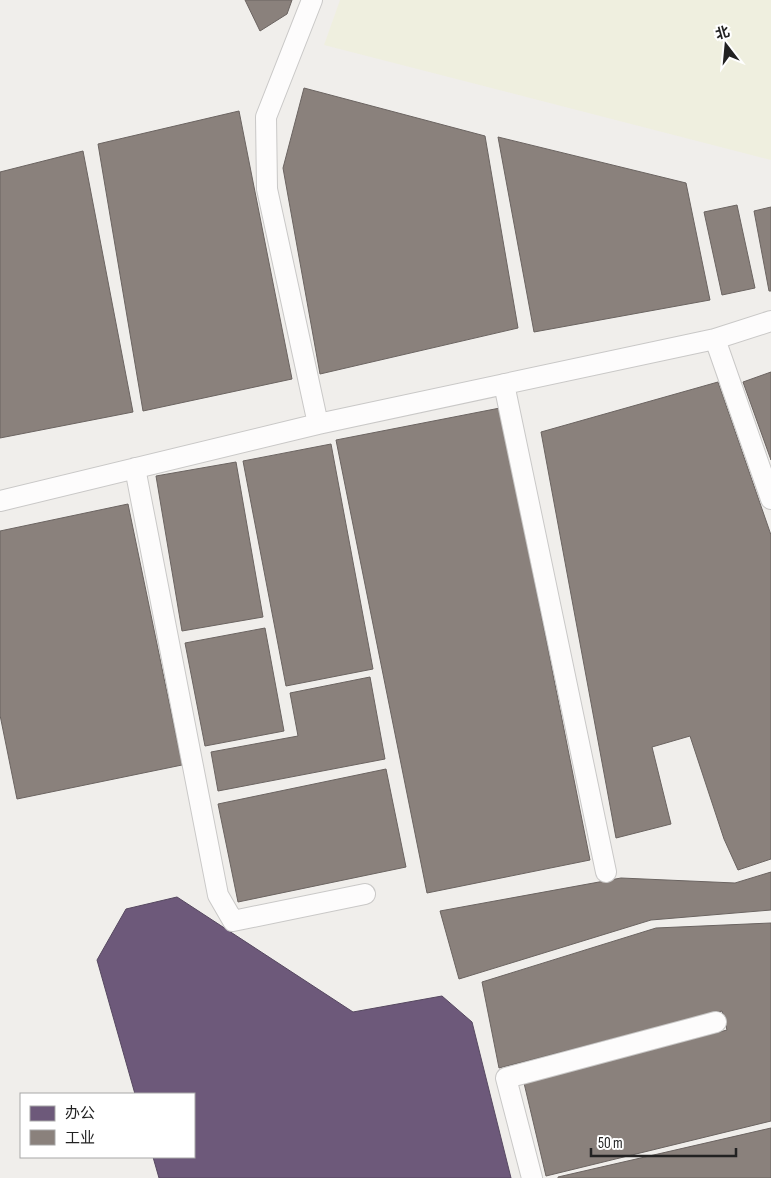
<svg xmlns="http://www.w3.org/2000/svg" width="771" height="1178" font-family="'Sofia Sans Condensed','Noto Sans SC',sans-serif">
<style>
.farmland{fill:#efefdf}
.offices{fill:#6d597a;stroke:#564860}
.industry{fill:#8a817c;stroke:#6b6461}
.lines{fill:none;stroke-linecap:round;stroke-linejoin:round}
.minor-casing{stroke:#c9c8c7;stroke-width:22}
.minor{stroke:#fdfcfc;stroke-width:20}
</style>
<rect width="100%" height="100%" fill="#f0eeeb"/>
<path class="farmland" d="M340,0H771V160L324,45Z"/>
<path class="offices" d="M177,897L353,1012L442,996L472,1022L511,1178H159L153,1157H194V1094H135L97,960L126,909Z"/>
<path class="industry" d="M245,0H292L287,14L260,31Z
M304,88L485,136L518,328L320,374L283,168Z
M239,111L292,379L143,411L98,144Z
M498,137L686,183L710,300L534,332Z
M83,151L133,412L0,438V172Z
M737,205L755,288L722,295L704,212Z
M771,207V291H769L754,211Z
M771,372V460L743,382Z
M718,382L771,535V859L738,870L724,839L690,736L652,747L671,824L616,838L541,432Z
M500,408L590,860L427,893L336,440Z
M331,444L373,669L286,686L243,461Z
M236,462L263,617L182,631L156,476Z
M128,504L182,765L17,799L0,715V531Z
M265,628L284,731L205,746L185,643Z
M370,677L385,759L218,791L211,752L298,736L290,693Z
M386,769L406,867L238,902L218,804Z
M771,872V910L651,920L459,979L440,911L621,878L735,883Z
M771,923V1121L546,1176L524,1083L727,1030L722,1011L499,1068L482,982L656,928Z
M771,1128V1178H558V1177Z"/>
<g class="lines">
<g class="minor-casing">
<path id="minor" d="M312,0L266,117L267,189L318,424
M715,339L771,499
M504,384L606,872
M135,468L218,895L233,921L365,894
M0,501L318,424L715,339L771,321
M532,1178L506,1078L716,1022"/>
</g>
<use href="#minor" class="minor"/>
</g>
<rect x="20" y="1093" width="175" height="65" fill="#ffffff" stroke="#a7a7a7"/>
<rect x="30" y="1106" width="25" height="15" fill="#6d597a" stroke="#a7a7a7"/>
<text x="65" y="1118" font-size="15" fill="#222222">办公</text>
<rect x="30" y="1130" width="25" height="15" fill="#8a817c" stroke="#a7a7a7"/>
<text x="65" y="1143" font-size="15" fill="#222222">工业</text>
<g transform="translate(726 45) rotate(344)" stroke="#ffffff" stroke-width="4" paint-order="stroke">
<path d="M0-4L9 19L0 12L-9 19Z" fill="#222222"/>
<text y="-8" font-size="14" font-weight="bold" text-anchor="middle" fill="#222222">北</text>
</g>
<path d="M591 1148v8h145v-8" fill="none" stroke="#222222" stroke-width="2.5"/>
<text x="598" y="1148" font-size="15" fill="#222222" stroke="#ffffff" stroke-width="4" paint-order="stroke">50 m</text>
</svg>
